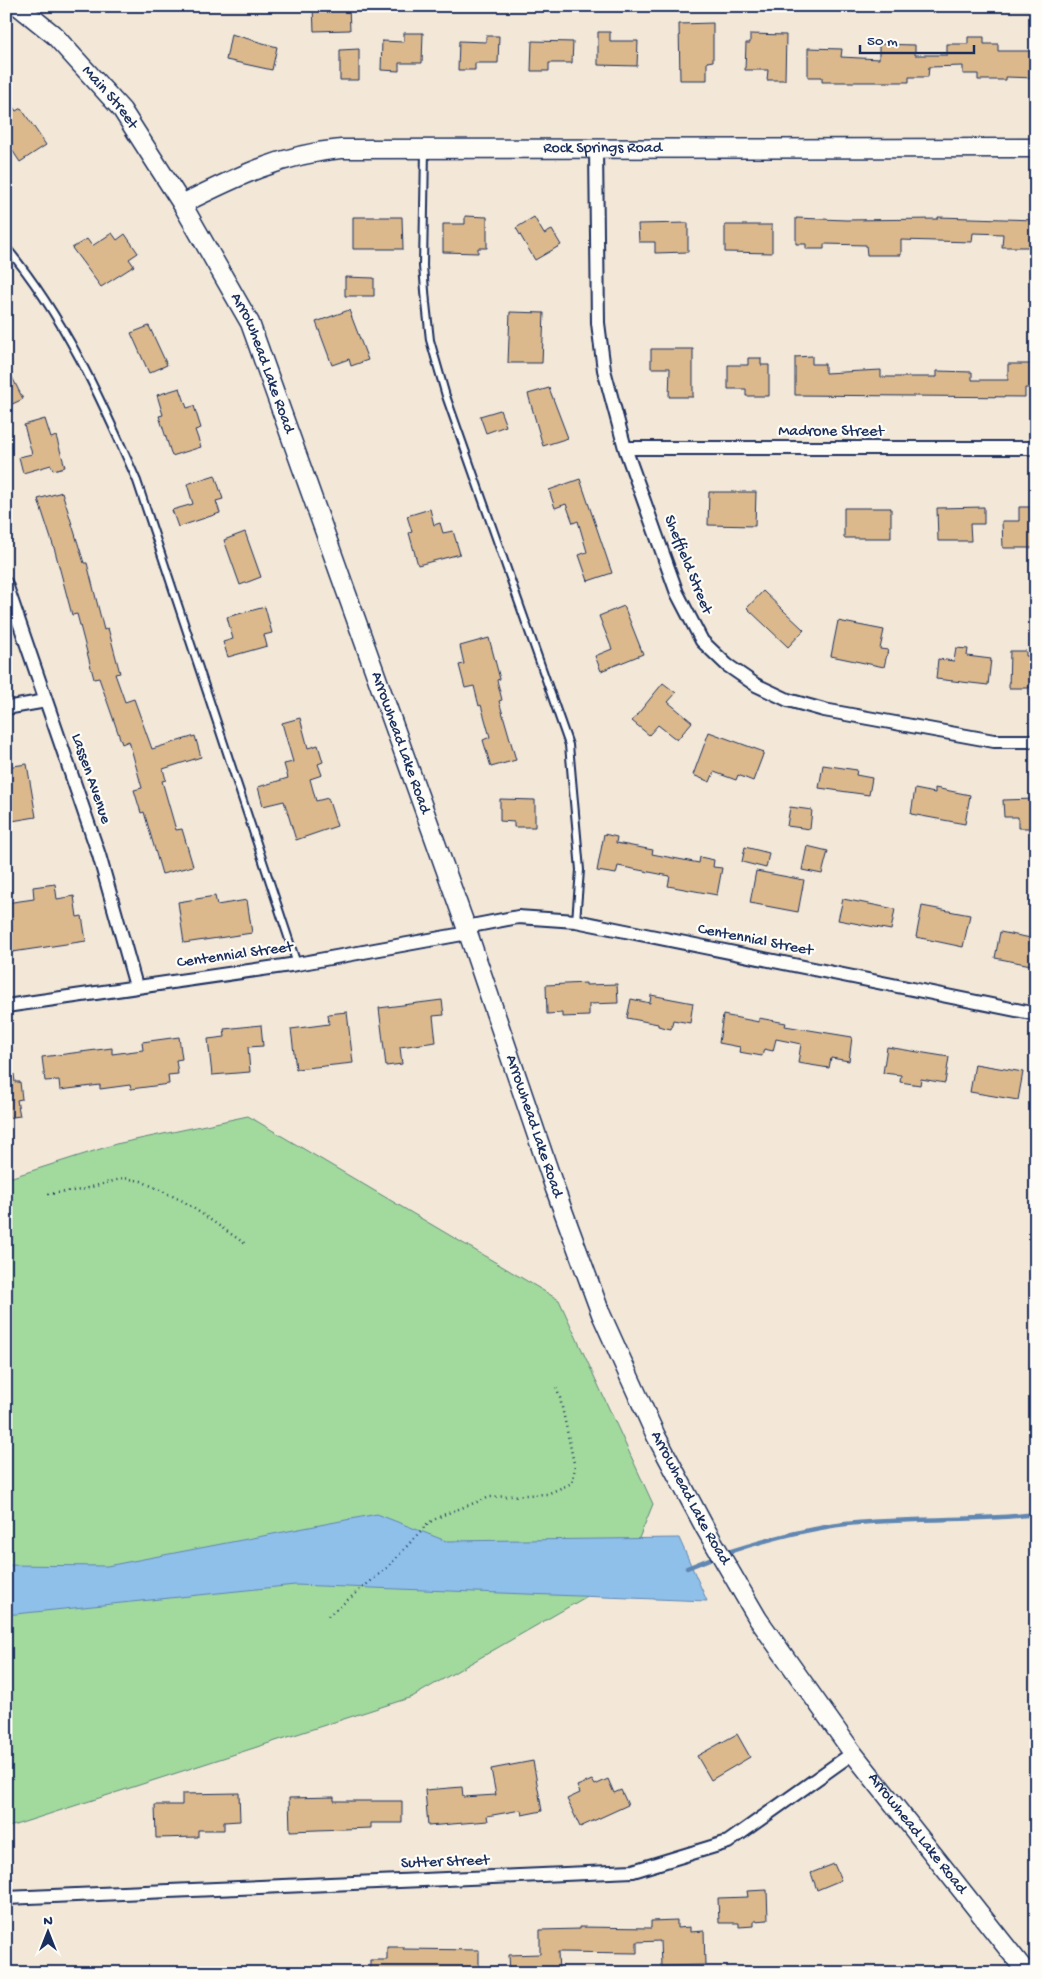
<svg xmlns="http://www.w3.org/2000/svg" width="1042" height="1979" font-family="'Gochi Hand',sans-serif">
<style>
.green{fill:#a2d99c;stroke:#5e847d}
.water{fill:#8ec0ea;stroke:#6086b2}
.lines{fill:none;stroke-linecap:round;stroke-linejoin:round}
.stream{stroke:#6086b2;stroke-width:4.5}
.building{fill:#dbb98d;stroke:#1b2f5e}
.lane-casing{stroke:#1b2f5e;stroke-width:10}
.street-casing{stroke:#1b2f5e;stroke-width:16}
.secondary-casing{stroke:#1b2f5e;stroke-width:21}
.path{stroke:#1b2f5e;stroke-width:2.5;stroke-dasharray:1 4;stroke-linecap:butt}
.lane{stroke:#fdfcf7;stroke-width:6}
.street{stroke:#fdfcf7;stroke-width:12}
.secondary{stroke:#fdfcf7;stroke-width:18}
.labels{text-anchor:middle;dominant-baseline:central;stroke-width:4.5;stroke-linejoin:round;paint-order:stroke}
.street-label{font-size:16px;fill:#1b2f5e;stroke:#fdfcf7}
</style>
<rect width="100%" height="100%" fill="#f3e8d7"/>
<filter id="ink" filterUnits="userSpaceOnUse"><feTurbulence type="fractalNoise" baseFrequency=".02" numOctaves="2"/><feDisplacementMap in="SourceGraphic" scale="10" xChannelSelector="R" yChannelSelector="G"/><feConvolveMatrix kernelMatrix="1 2 1 2 8 2 1 2 1" color-interpolation-filters="sRGB"/></filter>
<g filter="url(#ink)">
<path class="green" d="M248,1116L559,1300L653,1504L624,1575L412,1697L6,1828V1179L116,1144Z"/>
<path class="water" d="M377,1514L446,1541L679,1538L707,1601L295,1585L6,1615V1565L107,1566Z"/>
<g class="lines">
<path class="stream" d="M725,1553C765,1540 804,1529 846,1524C909,1517 973,1522 1036,1514
M687,1568L717,1556"/>
</g>
<path class="building" d="M313,6H349L350,30L314,31Z
M713,23V61L707,62V80H680L679,24Z
M598,32H610V41H638L637,66L598,65Z
M404,33H423L422,63H399V71L381,70L382,41L404,42Z
M231,34L277,47L272,70L226,60Z
M750,34L786,35L785,80H767L768,70H745L746,43H750Z
M486,36H499L498,63H475V70H458L459,41L486,42Z
M968,37H984V44H998V51H1036V78L1006,77V80H978V74H963V66L929,67L928,77H909V82H822V77H808V48L842,49L841,57L879,59V44L915,45V55H947V44H968Z
M532,41L573,42L572,63H549V71H531Z
M359,49V80H340V50Z
M6,97L16,111L21,108L46,145L20,162L6,141Z
M465,216L487,217V248H478V253L443,252V224H465Z
M353,217H402L403,249H353Z
M534,217L544,234L552,230L561,245L535,260L516,228Z
M938,217L1036,220V247H1002L1003,234L973,233L972,242L901,240V255H867L866,245L824,244V249H806V244H796V218L846,220L938,219Z
M688,223V252L655,253V242H639L638,224Z
M725,225H772V253L725,252Z
M112,233L117,240L125,234L138,253L129,259L134,266L101,287L72,248L87,239L92,246Z
M345,277L374,278V296H345Z
M349,310L368,360L351,366L349,359L332,365L316,322Z
M510,312L544,313L542,363H508Z
M149,326L167,365L149,373L131,333Z
M651,349H693V397H669L670,368H651Z
M812,356V364H825V373L881,370V377H937V371L972,372V380H1008V364H1036V388H1025V397L795,395V357Z
M748,358H761V365H769V396H746V389H728V365H748Z
M6,365L23,399L6,407Z
M180,388L187,408L194,406L201,428L195,430L201,447L172,456L159,416L163,415L157,395Z
M549,388L568,438L543,446L528,394Z
M500,410L506,426L486,433L480,416Z
M45,419L51,438L56,436L65,467L53,470L51,465L23,473L19,457L32,454L24,425Z
M215,475L223,499L216,501L220,513L178,527L172,510L193,504L187,484Z
M580,479L612,573L588,581L579,555L587,552L578,521L573,523L566,504L555,508L549,490Z
M62,492L84,563H87L104,630L108,628L120,673L115,674L125,702L134,699L152,749L195,736L201,757L163,769L166,780L162,781L176,830L182,829L193,866L162,874L144,812L141,813L134,790L142,788L129,741L122,744L99,678L94,679L77,614L72,615L55,551L38,499Z
M709,492H756L755,526L708,525Z
M984,507V524H970L971,541H938L937,508Z
M1019,507H1036V548H1003L1002,521H1019Z
M844,508H891V538H844Z
M430,509L434,525L440,523L443,533L453,531L460,554L418,565L409,533L412,532L407,516Z
M245,532L261,577L240,585L224,540Z
M763,591L804,630L788,647L747,608Z
M624,606L643,654L601,671L595,656L612,649L599,616Z
M265,607L272,633L264,635L267,646L228,657L223,642L233,639L227,617Z
M838,621L884,630L880,649L888,650L884,667L831,656Z
M489,638L500,679L497,680L502,700L499,701L516,760L491,767L483,740L490,737L481,705L479,706L474,686L465,688L459,665L464,664L460,646Z
M956,648L968,649L967,656L991,659L988,685L936,679L938,659L954,661Z
M1010,651H1026V656H1036V684H1029V688H1009Z
M663,683L676,693L668,702L692,722L677,740L658,725L649,735L632,721Z
M300,718L308,748L318,745L323,762L318,764L322,775L310,779L316,801L328,798L337,826L296,840L284,801L263,806L258,787L288,778L284,764L293,762L282,723Z
M709,732L764,752L753,781L738,775L736,780L714,772L710,782L693,775Z
M27,764L36,817L6,822V767Z
M823,765L857,770L856,775L872,778L869,795L819,788Z
M935,788L970,795L965,824L911,814L915,789L935,793Z
M500,799L535,800V827H514V822L500,821Z
M1036,799L1035,828H1018V817H1004L1003,800Z
M790,807L812,810L810,829L787,826Z
M604,834L617,837L616,843L653,850L652,854L699,863L700,857L714,860L713,867L722,868L717,895L668,886L670,876L618,866L616,874L597,871Z
M807,846L828,851L822,874L802,870Z
M745,847L769,853L766,868L742,862Z
M756,871L804,880L798,912L750,903Z
M55,884L57,899L74,896L77,917L82,916L86,941L6,953V903L34,899L33,887Z
M215,896L217,905L247,900L252,933L184,943L178,902Z
M843,899L895,909L891,930L838,920Z
M922,906L970,915L963,947L916,937Z
M1000,932L1031,938L1030,944L1036,945V966L995,958Z
M586,983V985L617,984L618,1003L589,1004V1016L562,1017V1013L547,1014L546,985Z
M651,995L693,1003L690,1023L673,1020L671,1029L658,1026V1024L627,1018L631,999L650,1003Z
M442,1000L444,1015L433,1016L436,1042L400,1047L402,1064L386,1066L379,1008Z
M347,1012L353,1063L296,1069L291,1029L329,1024L328,1014Z
M723,1015L759,1022V1018L786,1023L785,1026L852,1037L849,1061L831,1058L829,1068L798,1063L801,1044L776,1039L773,1051L764,1049L762,1056L739,1052L740,1047L719,1043Z
M261,1025L263,1046L248,1047L250,1072L212,1075L208,1039L225,1037L224,1029Z
M179,1037L182,1059L176,1060L178,1074L168,1075L169,1084L131,1089L130,1085L100,1089V1085L60,1090L59,1080L45,1081L42,1057L112,1048V1054L143,1050L142,1042Z
M887,1047L949,1057L945,1083L921,1079L920,1085L900,1082L901,1075L883,1073Z
M975,1064L1023,1072L1018,1100L970,1092Z
M14,1074L15,1082H20L22,1099L17,1100L20,1116L6,1118V1075Z
M737,1734L750,1757L711,1780L697,1756Z
M533,1761L542,1811L522,1815L521,1810L487,1816L488,1821L428,1826L425,1790L462,1787L463,1797L496,1795L491,1769Z
M608,1779L614,1793L621,1790L628,1805L580,1827L567,1799L580,1793L577,1786L592,1780L595,1785Z
M239,1793L240,1821L224,1822V1830H198V1837L156,1838L155,1805H182V1794Z
M334,1797V1801H402V1823H371V1828L290,1831L289,1798Z
M834,1864L841,1880L817,1890L811,1873Z
M767,1890L768,1920L754,1921V1926L739,1927V1923H719L718,1898L748,1897L747,1891Z
M677,1920V1928L690,1927V1932L704,1931L705,1965L661,1966L660,1941L637,1942V1953L558,1952L559,1973H510L509,1955L540,1954V1930L580,1929V1927L651,1928V1921Z
M387,1947H404L403,1949L479,1950V1973H370V1960H387Z"/>
<g class="lines">
<g class="lane-casing">
<path id="lane" d="M425,150L423,266L426,303L430,340L446,396L569,745L580,870L576,921
M6,247C64,316 101,399 137,481L297,964"/>
</g>
<g class="street-casing">
<path id="street" d="M596,149L598,323L604,370L625,448L677,593L702,641L727,665L756,685L788,700L824,710L994,741H1036
M625,448H1036
M6,584L99,855L136,986
M6,708L46,701
M466,927L518,917L576,921L1036,1014
M6,1006L297,964L468,933
M6,1898L633,1871L728,1842L853,1753"/>
</g>
<g class="secondary-casing">
<g id="secondary">
<path id="s1" d="M18,6L54,35L122,110L182,204L250,323L466,927L555,1189L601,1314L656,1436L705,1528L758,1619L853,1753L1027,1973"/>
<path id="s2" d="M182,204C234,178 282,154 341,149L1036,148"/>
</g>
</g>
<path class="path" d="M48,1194L81,1190L124,1178L141,1181L183,1201L247,1245
M328,1616L388,1567L428,1523L443,1515L490,1497L547,1494L572,1483L575,1468L560,1398L555,1385"/>
<use href="#lane" class="lane"/>
<use href="#street" class="street"/>
<use href="#secondary" class="secondary"/>
</g>
</g>
<g class="labels">
<g class="street-label">
<text stroke="none"><textPath href="#s1" startOffset="130">Main Street</textPath></text>
<text stroke="none"><textPath href="#s2" startOffset="431">Rock Springs Road</textPath></text>
<text stroke="none"><textPath href="#s1" startOffset="438">Arrowhead Lake Road</textPath></text>
<text x="831" y="432">Madrone Street</text>
<text transform="translate(687 565) rotate(68)">Sheffield Street</text>
<text stroke="none"><textPath href="#s1" startOffset="842">Arrowhead Lake Road</textPath></text>
<text transform="translate(90 779) rotate(71)">Lassen Avenue</text>
<text transform="translate(755 941) rotate(11)">Centennial Street</text>
<text transform="translate(235 956) rotate(-8)">Centennial Street</text>
<text stroke="none"><textPath href="#s1" startOffset="1248">Arrowhead Lake Road</textPath></text>
<text stroke="none"><textPath href="#s1" startOffset="1652">Arrowhead Lake Road</textPath></text>
<text stroke="none"><textPath href="#s1" startOffset="2058">Arrowhead Lake Road</textPath></text>
<text transform="translate(445 1863) rotate(-2)">Sutter Street</text>
</g>
</g>
<rect width="1042" height="1979" fill="none" stroke="#fdfcf7" stroke-width="25"/>
<rect x="12" y="12" width="1017" height="1954" fill="none" stroke="#1b2f5e" stroke-width="2" filter="url(#ink)"/>
<g transform="translate(48 1932)" stroke="#fdfcf7" stroke-width="4" paint-order="stroke">
<path d="M0-4L9 19L0 12L-9 19Z" fill="#1b2f5e"/>
<text y="-8" font-size="14" font-weight="bold" text-anchor="middle" fill="#1b2f5e">N</text>
</g>
<path d="M860 45v8h114v-8" fill="none" stroke="#1b2f5e" stroke-width="2.5"/>
<text x="867" y="45" font-size="15" fill="#1b2f5e" stroke="#fdfcf7" stroke-width="4" paint-order="stroke">50 m</text>
</svg>
